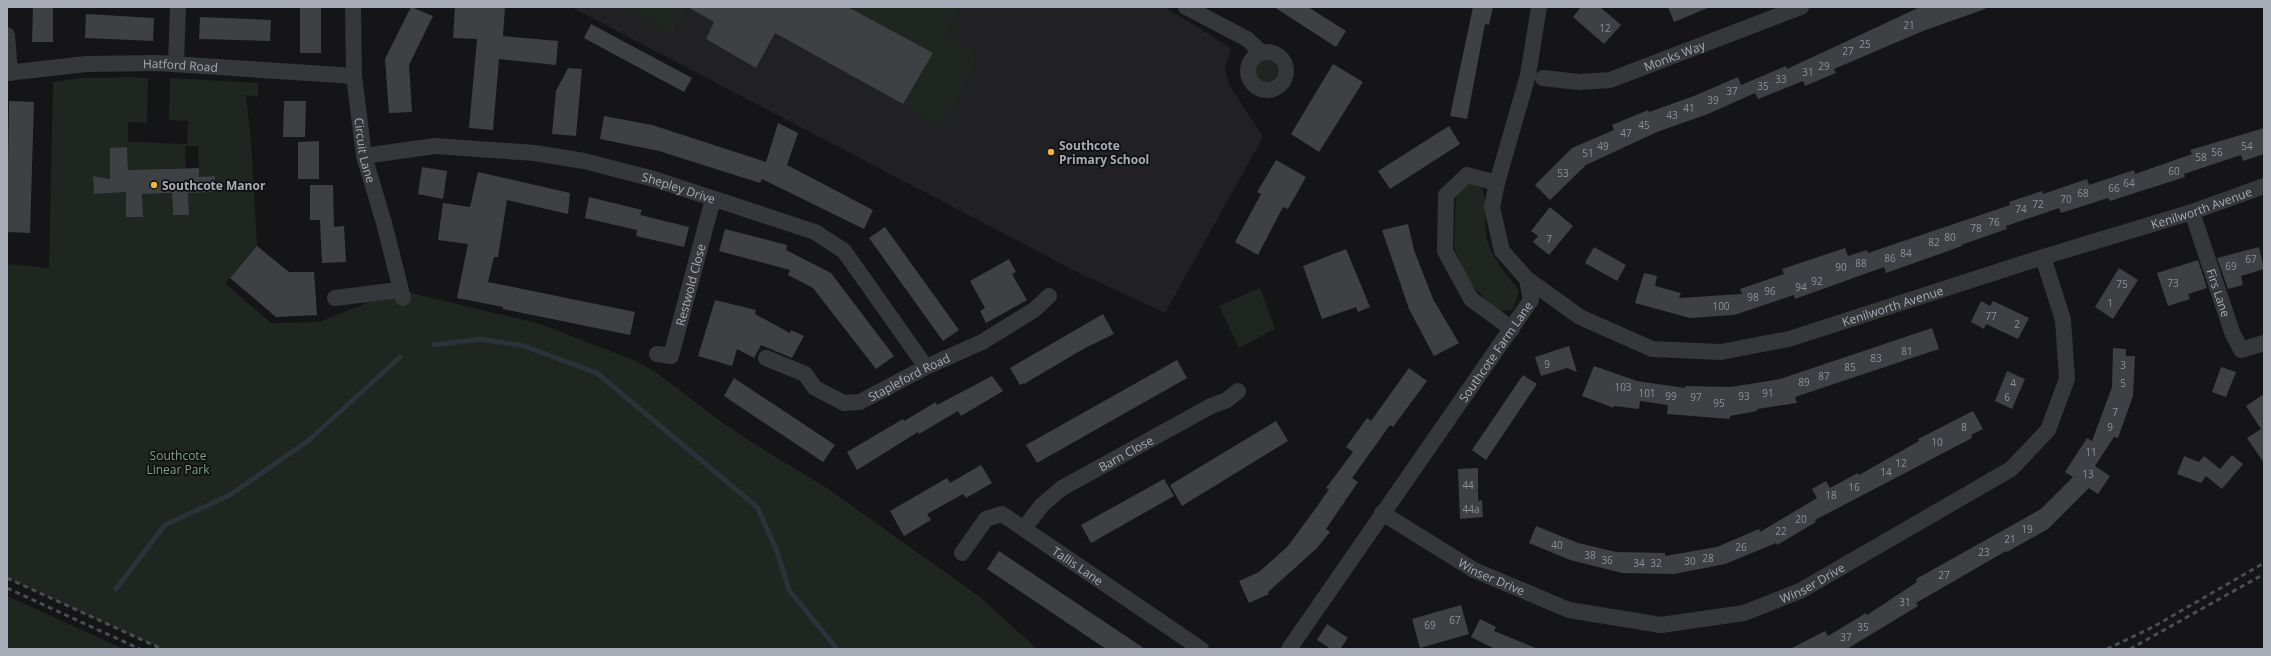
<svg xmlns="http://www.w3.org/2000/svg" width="2271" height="656" font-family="'Open Sans',sans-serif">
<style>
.built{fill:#212124}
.green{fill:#1f2620;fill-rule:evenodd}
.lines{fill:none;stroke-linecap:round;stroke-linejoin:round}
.stream{stroke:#2b333a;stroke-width:5}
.building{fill:#3f4044}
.minor{stroke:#36373b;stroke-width:16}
.rail{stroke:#4b4d52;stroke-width:3;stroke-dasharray:5 4;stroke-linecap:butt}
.poi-dot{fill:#edb637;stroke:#101012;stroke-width:1.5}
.labels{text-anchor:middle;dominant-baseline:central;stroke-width:3.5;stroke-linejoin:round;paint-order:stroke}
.number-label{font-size:10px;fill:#8d909a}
.street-label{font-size:12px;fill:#a7abb6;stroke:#101012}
.poi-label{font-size:12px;font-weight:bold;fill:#a7abb6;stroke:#101012;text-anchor:start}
.park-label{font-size:12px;fill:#7ea182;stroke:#101012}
</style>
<rect width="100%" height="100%" fill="#151517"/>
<path class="built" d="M571,7H1165L1231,48L1225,69L1229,84L1263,137L1165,313L1077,272Z"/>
<path class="green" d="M623,7H686L672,34Z
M849,7H959L946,35L971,49L975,63L941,128L903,104L932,53Z
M1255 71a11 11 0 1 1 22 0a11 11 0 1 1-22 0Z
M132,77L148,78L147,123L128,122V142L187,144L188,121L169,120L170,78L258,83V97L246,95L251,140L257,246L225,283L271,323L319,322L399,290L540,324L636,361L657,373L723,423L756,445L827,488L980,597L1037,649H162L7,578V264L49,268L53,82L83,78ZM185,146H198L199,177L215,176V192L188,193L189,215H173L172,193L142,194L143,217H127L126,192L94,194L93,176L110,179L111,148H127L128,170L186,168Z
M1470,182L1482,188C1488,204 1484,218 1486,234C1489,256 1506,274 1519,290L1513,310L1497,311L1467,280L1454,247L1456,194Z
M1260,288L1275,329L1239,348L1219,306Z
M7,596L124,649H7Z"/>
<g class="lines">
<path class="stream" d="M434,345L480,339L524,346L597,373L757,507L777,551L789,590L837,649
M116,589L165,525L230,495L308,441L400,357"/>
</g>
<path class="building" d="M33,7H53V42H32Z
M300,7H321V53H300Z
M411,7L433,16L409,65L412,112L389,113L385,59Z
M455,7H505L503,36L558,41L556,65L499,59L493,130L469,128L477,39L453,38Z
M688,7H848L933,53L903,104L775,33L756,68L706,39L714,22Z
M1274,7H1308L1346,31L1336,47Z
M1473,7H1493L1489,25L1485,24L1467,119L1450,116Z
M1581,7H1600L1621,25L1604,44L1573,17Z
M1668,7H1710L1674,22Z
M1920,7H1985V9L1923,31L1834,69L1836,73L1805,86L1803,81L1758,99L1755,93L1708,114L1657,132L1586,165L1550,200L1535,185L1572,148L1614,130L1612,125L1648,110L1649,112L1694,96L1738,77L1741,85L1786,66L1787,69Z
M86,14L154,18L153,41L85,38Z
M200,17L271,20L270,41L199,39Z
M591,24L692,78L684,92L584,38Z
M1333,64L1363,82L1319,152L1291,134Z
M568,68L582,69L576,136L552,134L556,91Z
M9,101L34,102L30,233L7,232Z
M284,101H306L305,137H283Z
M604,116L652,125L766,162L778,123L798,133L787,165L873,210L864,229L762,179L760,183L659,151L600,139Z
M1449,126L1460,144L1390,189L1378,171Z
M2264,128V154L2243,161L2241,155L2184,174L2185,177L2110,201L2108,198L2061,213L2059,208L2006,226L2007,229L1961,245L1962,246L1886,273L1884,267L1795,299L1794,295L1734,315L1690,318L1635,303L1644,273L1657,276L1655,286L1681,293L1679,298L1742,294L1740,289L1784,274L1782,269L1845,248L1848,256L1867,250L1868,253L2010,205L2009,202L2042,191L2043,194L2087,179L2089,185L2134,170L2135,174L2192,154L2190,150Z
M319,141V179H298V142Z
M127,147L128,170L199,168V177L215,176V192L188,193L189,215H173L172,193L142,194L143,217H126V192L94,194L93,176L110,179V148Z
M1276,160L1306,177L1288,209L1283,207L1258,255L1235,242L1261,194L1257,192Z
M422,167L447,171L443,199L418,194Z
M478,172L570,193L568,214L507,200L498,257H494L488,282L635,312L630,335L503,309V307L457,298L468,244L438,240L443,203L470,207Z
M310,185H333L334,227L344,226L346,262L322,263L320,220H310Z
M589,197L642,210L640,215L689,227L684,247L636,236L637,230L585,218Z
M1550,207L1573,226L1549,255L1533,242L1538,236L1531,231Z
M1408,224L1414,250L1433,299L1459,343L1434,356L1409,309L1382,230Z
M885,227L959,330L943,341L869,238Z
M725,229L787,245L786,250L831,273L894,356L876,369L813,288L788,275L790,270L719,251Z
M257,246L289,272H314L317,315L276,317L230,278Z
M1594,247L1626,265L1617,281L1585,263Z
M2259,247L2264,269L2241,276L2243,285L2228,289L2217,258Z
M1346,249L1370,307L1358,312L1356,307L1322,319L1303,266Z
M1009,259L1016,272L1012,274L1027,300L986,323L980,311L985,308L970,281Z
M2198,260L2207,288L2188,294L2190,299L2168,306L2157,273Z
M2119,268L2138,280L2113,319L2095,307Z
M715,300L756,310L755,314L790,333L791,330L804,336L792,358L761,345L754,358L737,349L732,366L698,356Z
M1981,301L1990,306L1993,301L2029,318L2018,339L1986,324L1984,329L1971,322Z
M1103,314L1114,334L1085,348L1024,384V383L1020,385L1010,368Z
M1932,328L1939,349L1795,397L1797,403L1757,409V411L1730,416V419L1667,414L1668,405L1640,401L1639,409L1614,406V408L1582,396L1594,366L1637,381L1685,388V386L1731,387L1780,379Z
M1569,346L1577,372L1567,368L1541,376L1535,357Z
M2113,348L2126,349V356H2135L2133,396L2118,438L2114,437L2095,466L2110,476L2098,494L2089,488L2048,529L2007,552L2006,551L1916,603L1918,606L1847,649H1790L1825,631L1828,636L1866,613L1867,615L1917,582L1916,579L2041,509L2073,477L2065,472L2087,438L2092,441L2112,387Z
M1177,360L1187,378L1037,463L1026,445Z
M2221,367L2236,372L2226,397L2212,392Z
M1409,368L1427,381L1393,427L1390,425L1352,478L1358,482L1326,529L1330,532L1316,549L1268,592L1269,594L1249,603L1239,581L1259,572L1288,546L1316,508L1329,489L1326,488L1353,452L1346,447L1367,418L1371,421Z
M2007,371L2025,379L2012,409L1995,401Z
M1523,375L1537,384L1486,460L1472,450Z
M992,376L1003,391L961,416L958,411L919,434L918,432L857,470L847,452L903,419L904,421L936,402L937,405Z
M734,378L835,445L823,462L724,396Z
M2264,394V463L2247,438L2261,429L2246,406Z
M1973,411L1983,429L1971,435L1972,438L1815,520L1816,522L1777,545L1776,543L1725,564L1674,574L1622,573L1570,560L1529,543L1536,526L1578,543L1616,552L1665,553V556L1717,547L1759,529L1760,532L1817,498L1812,489L1826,481L1830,488L1858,473L1859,475L1919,441L1918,439Z
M1276,421L1288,441L1182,506L1170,485Z
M2232,455L2243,464L2222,489L2206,476L2201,483L2177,474L2184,456L2199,462L2204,456L2220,469Z
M981,465L992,483L966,498L963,494L927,514L931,520L904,536L890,511L947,478L950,483Z
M1478,468V501L1482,500L1483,517L1460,519L1458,469Z
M1164,479L1174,496L1091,543L1081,525Z
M999,551L1145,649H1106L987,569Z
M1461,605L1469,634L1420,648L1412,619Z
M1480,619L1496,627L1494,631L1538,649H1495L1471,637Z
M1327,624L1348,638L1340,649H1331L1317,640Z"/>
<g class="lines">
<g class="minor">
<path id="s1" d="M353,7L354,76L364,156L384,223L403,298"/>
<path d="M1186,7L1247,39L1261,52"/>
<path d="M7,35L10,73"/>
<circle cx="1267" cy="71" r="19"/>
<path d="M176,64L178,7"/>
<path id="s2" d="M7,73L86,64L158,63L354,76"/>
<path id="s3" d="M1543,78L1579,82L1610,80L1801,7"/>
<path id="s4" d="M364,156L435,146L535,153L584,161L654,179L815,232L844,251L926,367"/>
<path d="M1497,183L1467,175L1446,195L1445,251L1471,299L1512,329"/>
<path id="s5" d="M2192,212L2232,332L2241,350L2264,343"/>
<path id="s6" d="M1527,279L1580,317L1652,349L1721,352L1789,339L2043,257L2192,212L2264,186"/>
<path d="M335,298L399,290"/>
<path id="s7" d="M657,354L671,356L713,199"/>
<path id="s8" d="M766,358L805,374L815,388L844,403L860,402L926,367L982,342L1034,310L1049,296"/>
<path id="s9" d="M1382,513L1474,570L1569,610L1661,625L1744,613L1800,591L2011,469L2048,430L2067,379L2063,320L2043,257"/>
<path id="s10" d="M1024,528L1042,505L1062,488L1211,406L1227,400L1238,391"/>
<path id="s11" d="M962,553L986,519L1002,514L1201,649"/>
<path id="s12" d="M1289,649L1531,300L1527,279L1502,251L1492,207L1497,183L1528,75L1539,7"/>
</g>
<path class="rail" d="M7,578L162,649
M7,588L140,649
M2107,649L2153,627L2264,563
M2130,649L2264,574"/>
</g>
<g class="poi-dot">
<circle cx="1051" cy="152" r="4"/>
<circle cx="154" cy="185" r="4"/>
</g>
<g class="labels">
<g class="number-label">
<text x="1909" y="25">21</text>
<text x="1605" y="28">12</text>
<text x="1865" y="44">25</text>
<text x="1848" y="51">27</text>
<text x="1824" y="66">29</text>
<text x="1808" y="72">31</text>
<text x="1781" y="79">33</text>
<text x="1763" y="86">35</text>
<text x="1732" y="91">37</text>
<text x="1713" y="100">39</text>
<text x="1689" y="108">41</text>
<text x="1672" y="115">43</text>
<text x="1644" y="125">45</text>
<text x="1626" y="133">47</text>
<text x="1603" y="146">49</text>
<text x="2247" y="146">54</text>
<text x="2217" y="152">56</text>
<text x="1588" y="153">51</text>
<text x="2201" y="157">58</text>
<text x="2174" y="171">60</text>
<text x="1563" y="173">53</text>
<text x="2129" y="183">64</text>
<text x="2114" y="188">66</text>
<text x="2083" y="193">68</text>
<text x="2066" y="199">70</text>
<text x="2038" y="204">72</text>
<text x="2021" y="209">74</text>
<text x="1994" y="222">76</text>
<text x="1976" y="228">78</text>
<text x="1950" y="237">80</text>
<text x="1549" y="239">7</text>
<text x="1934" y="242">82</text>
<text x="1906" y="253">84</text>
<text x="1890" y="258">86</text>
<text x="2251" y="259">67</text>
<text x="1861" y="263">88</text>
<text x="2231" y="266">69</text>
<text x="1841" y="267">90</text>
<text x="1817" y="281">92</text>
<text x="2173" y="283">73</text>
<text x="2122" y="284">75</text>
<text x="1801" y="287">94</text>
<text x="1770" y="291">96</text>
<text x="1753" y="297">98</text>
<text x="2110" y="303">1</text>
<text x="1721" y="306">100</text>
<text x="1991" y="316">77</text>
<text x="2017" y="324">2</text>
<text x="1907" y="351">81</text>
<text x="1876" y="358">83</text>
<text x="1547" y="364">9</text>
<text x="2123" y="365">3</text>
<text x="1850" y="367">85</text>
<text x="1824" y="376">87</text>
<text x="1804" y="382">89</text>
<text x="2013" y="383">4</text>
<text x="2123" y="383">5</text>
<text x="1623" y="387">103</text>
<text x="1647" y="393">101</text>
<text x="1768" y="393">91</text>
<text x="1671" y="396">99</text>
<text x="1744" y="396">93</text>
<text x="1696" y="397">97</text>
<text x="2007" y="397">6</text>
<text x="1719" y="403">95</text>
<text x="2115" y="412">7</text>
<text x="1964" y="427">8</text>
<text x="2110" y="427">9</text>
<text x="1937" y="442">10</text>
<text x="2091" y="452">11</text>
<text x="1901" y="463">12</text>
<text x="1886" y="472">14</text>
<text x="2088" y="474">13</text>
<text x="1468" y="485">44</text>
<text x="1854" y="487">16</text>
<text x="1831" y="495">18</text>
<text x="1471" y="509">44a</text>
<text x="1801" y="519">20</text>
<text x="2027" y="529">19</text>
<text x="1781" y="531">22</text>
<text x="2010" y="539">21</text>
<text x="1557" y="545">40</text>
<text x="1741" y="547">26</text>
<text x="1984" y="552">23</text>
<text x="1590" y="555">38</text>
<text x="1708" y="558">28</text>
<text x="1607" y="560">36</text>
<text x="1690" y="561">30</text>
<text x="1639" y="563">34</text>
<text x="1656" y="563">32</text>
<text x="1944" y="575">27</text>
<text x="1905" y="602">31</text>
<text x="1455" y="620">67</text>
<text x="1430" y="625">69</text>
<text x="1863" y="627">35</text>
<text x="1846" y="637">37</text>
</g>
<g class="street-label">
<text stroke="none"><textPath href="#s3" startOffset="136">Monks Way</textPath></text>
<text stroke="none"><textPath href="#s2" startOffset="174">Hatford Road</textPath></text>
<text stroke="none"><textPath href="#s1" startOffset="144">Circuit Lane</textPath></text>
<text stroke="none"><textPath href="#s4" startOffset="320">Shepley Drive</textPath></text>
<text stroke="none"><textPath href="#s6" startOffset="715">Kenilworth Avenue</textPath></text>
<text stroke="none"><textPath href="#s7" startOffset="88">Restwold Close</textPath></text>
<text stroke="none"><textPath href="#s5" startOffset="85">Firs Lane</textPath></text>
<text stroke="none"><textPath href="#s6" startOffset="391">Kenilworth Avenue</textPath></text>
<text stroke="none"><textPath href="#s12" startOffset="362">Southcote Farm Lane</textPath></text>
<text stroke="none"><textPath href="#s8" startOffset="163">Stapleford Road</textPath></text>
<text stroke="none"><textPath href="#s10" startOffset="128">Barn Close</textPath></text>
<text stroke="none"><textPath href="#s11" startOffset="150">Tallis Lane</textPath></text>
<text stroke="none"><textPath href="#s9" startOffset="127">Winser Drive</textPath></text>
<text stroke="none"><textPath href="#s9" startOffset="463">Winser Drive</textPath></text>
</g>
<g class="poi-label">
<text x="1059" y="145">Southcote<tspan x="1059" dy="14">Primary School</tspan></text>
<text x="162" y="185">Southcote Manor</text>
</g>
<g class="park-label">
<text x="178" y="455">Southcote<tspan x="178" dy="14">Linear Park</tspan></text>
</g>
</g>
<rect width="2271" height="656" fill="none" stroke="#a7abb6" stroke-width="16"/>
</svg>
